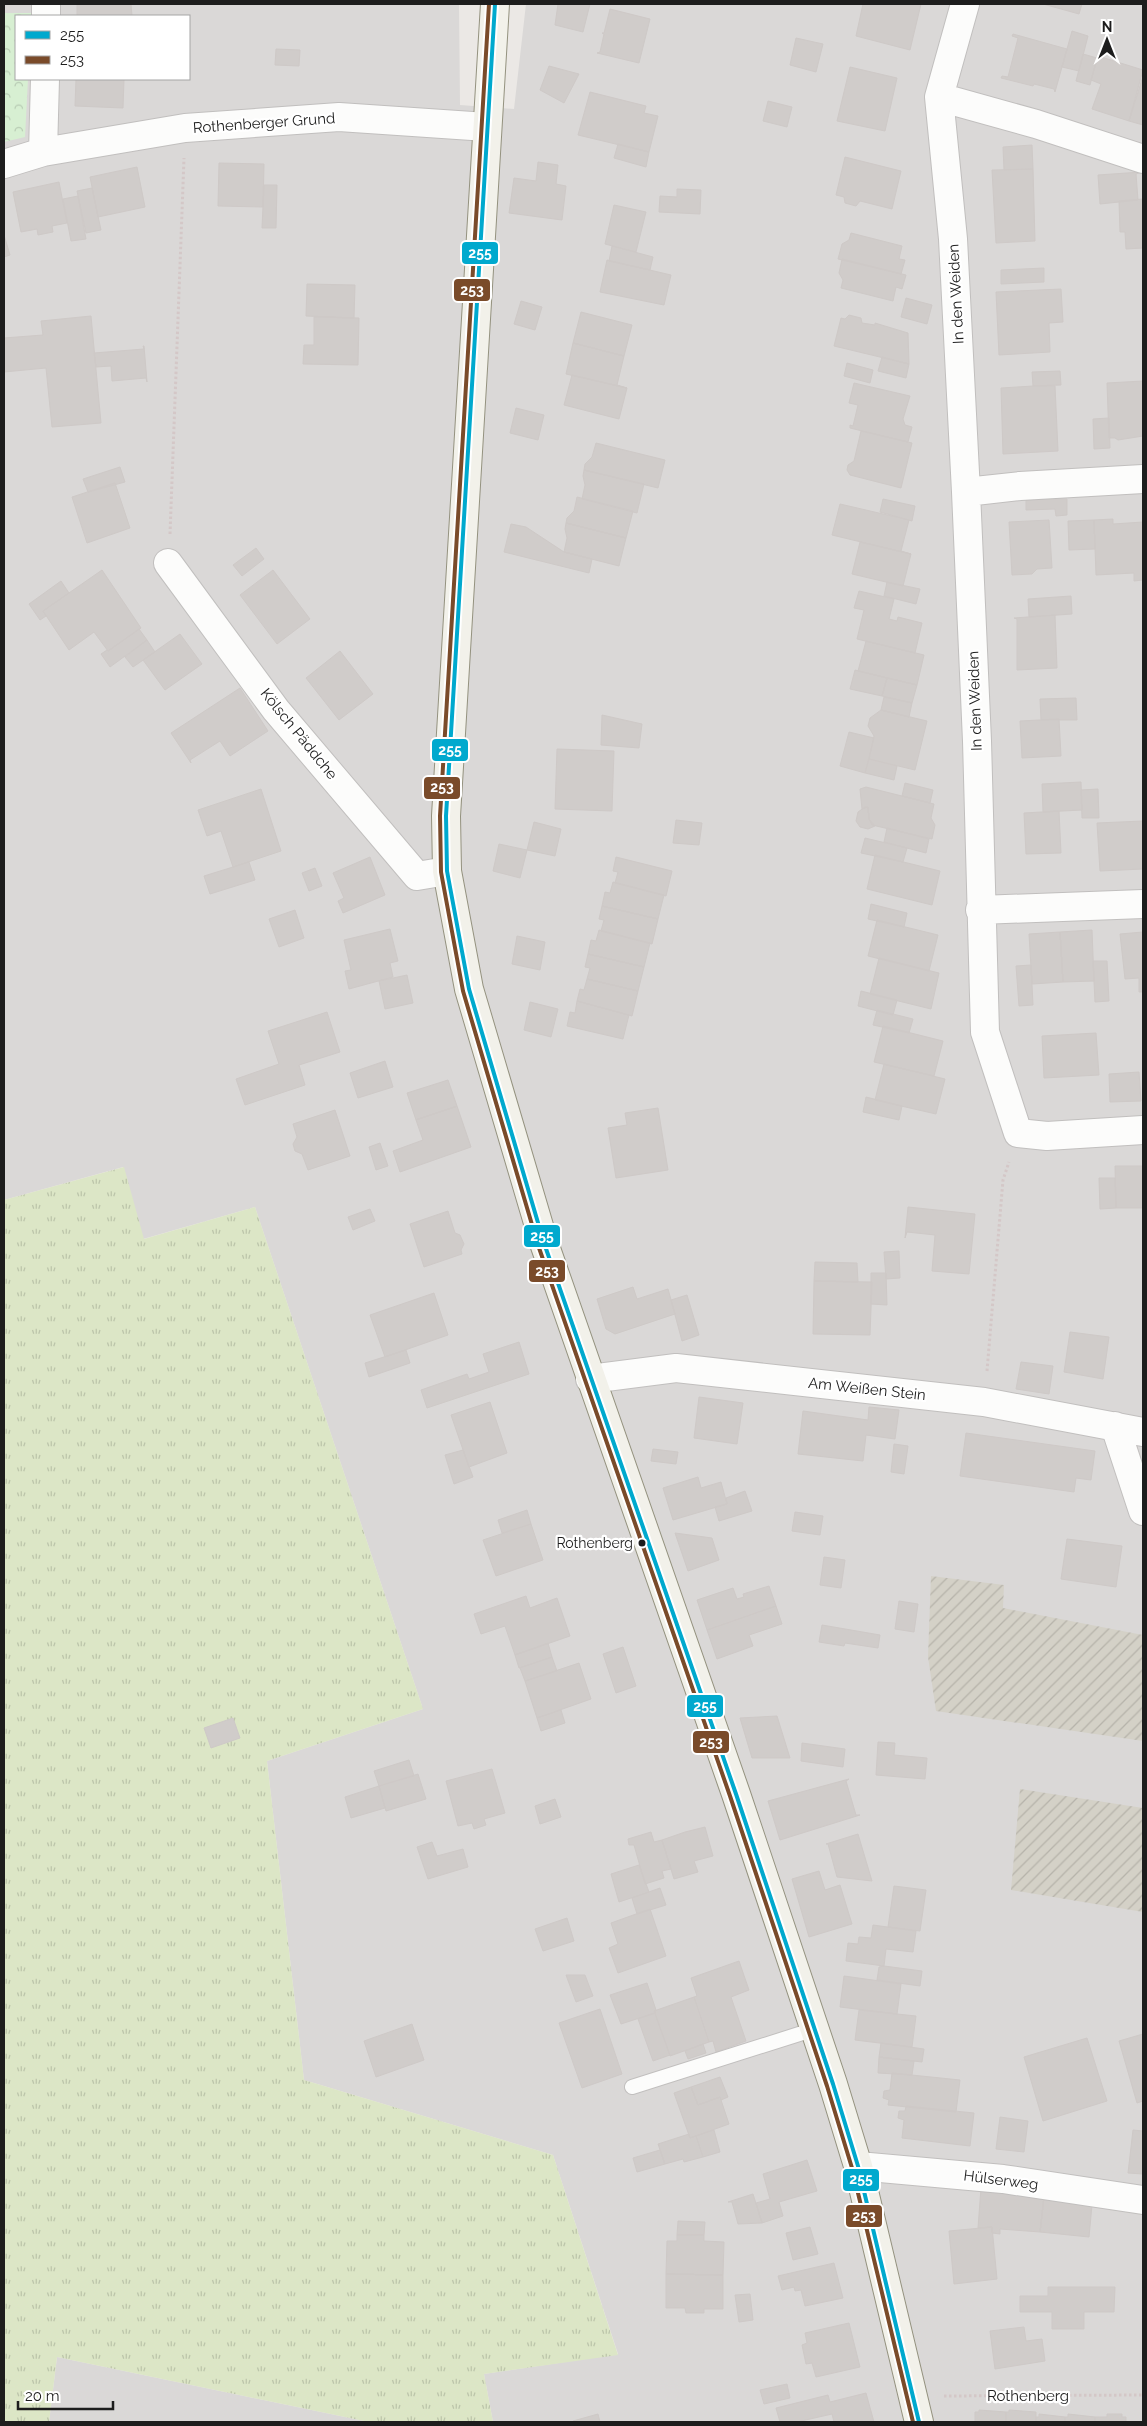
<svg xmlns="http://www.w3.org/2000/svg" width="1147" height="2426" font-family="Raleway,sans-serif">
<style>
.residential{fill:#dad8d7;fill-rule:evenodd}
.construction{fill:url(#construction-furrows)}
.grass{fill:url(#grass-tufts)}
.park{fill:url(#park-crowns)}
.building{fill:#d0ccca;stroke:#cec9c7}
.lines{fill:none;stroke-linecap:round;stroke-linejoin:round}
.lane-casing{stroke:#c1bfbe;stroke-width:16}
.street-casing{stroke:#c1bfbe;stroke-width:30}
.secondary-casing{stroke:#94927f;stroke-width:30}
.path{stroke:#d4c7c7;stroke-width:3;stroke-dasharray:2.5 2.5;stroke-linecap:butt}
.lane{stroke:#fcfcfb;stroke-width:14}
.street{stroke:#fcfcfb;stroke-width:28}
.secondary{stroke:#f2f1ea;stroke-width:28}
.bus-1-casing{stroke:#fff;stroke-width:8}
.bus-2-casing{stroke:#fff;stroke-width:8}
.bus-1{stroke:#00a9ce;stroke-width:4}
.bus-2{stroke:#7a4b2a;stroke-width:4}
.bus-dot{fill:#1d1d1d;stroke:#fff;stroke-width:2}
.labels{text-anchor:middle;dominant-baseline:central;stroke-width:4.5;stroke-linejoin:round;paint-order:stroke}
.bus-label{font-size:14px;fill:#1d1d1d;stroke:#fff;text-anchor:end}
.street-label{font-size:15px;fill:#1d1d1d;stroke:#fff}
.line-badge{stroke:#fff;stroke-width:2}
.badge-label{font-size:14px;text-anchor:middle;font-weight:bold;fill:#fff}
</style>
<defs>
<pattern id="construction-furrows" width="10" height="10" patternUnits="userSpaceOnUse" patternTransform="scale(1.25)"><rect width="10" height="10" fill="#d4d1c7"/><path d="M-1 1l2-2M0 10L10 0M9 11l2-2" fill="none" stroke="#b6b3aa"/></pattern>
<pattern id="grass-tufts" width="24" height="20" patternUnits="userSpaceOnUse" patternTransform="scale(1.25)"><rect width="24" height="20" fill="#dce6c6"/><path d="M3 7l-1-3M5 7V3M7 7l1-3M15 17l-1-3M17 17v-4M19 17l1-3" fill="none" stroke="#bcc5aa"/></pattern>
<pattern id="park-crowns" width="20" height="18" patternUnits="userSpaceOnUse" patternTransform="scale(1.25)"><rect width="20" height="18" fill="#d7efd2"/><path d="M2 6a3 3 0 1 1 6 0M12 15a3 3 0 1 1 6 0" fill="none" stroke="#b8ccb4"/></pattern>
</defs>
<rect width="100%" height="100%" fill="#ebe8e5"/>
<path class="residential" d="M4,4H459L460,105L514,109L526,4H1143V2422H493L484,2374L618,2354L553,2155L304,2080L267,1761L423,1709L255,1207L143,1239L123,1167L4,1200ZM16,16H189V79H16Z
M57,2357L369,2422H49Z"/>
<path class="construction" d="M931,1576L1004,1585L1003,1608L1143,1635V1741L936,1711L928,1657Z
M1020,1789L1143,1808V1912L1011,1890Z"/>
<path class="grass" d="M124,1167L144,1239L255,1207L423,1709L267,1761L304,2080L553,2155L618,2355L484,2374L493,2422H369L57,2357L49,2422H4V1200Z"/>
<path class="park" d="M4,13H31V16H16V79H28L25,137L4,142Z"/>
<path class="building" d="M77,4H131L132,16H77Z
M558,4H590L583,32L555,25Z
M863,4H921L910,50L856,36Z
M1043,4H1082L1079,14Z
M610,9L650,19L639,63L597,53L600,52L604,34L602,33H604Z
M1072,31L1088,36L1079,71L1062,67Z
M1013,34L1067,49L1055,92L1054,89L1034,84L1033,86L1001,78L1002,76L1008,77L1018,38L1012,36Z
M796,38L823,44L816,72L790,65Z
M276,49L300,50L299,66L275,65Z
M1083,54L1097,58L1090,85L1076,81Z
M1098,56L1143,70L1129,121L1092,109L1101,84L1091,80Z
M549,66L579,74L564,103L540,90Z
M850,67L897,78L885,131L837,121Z
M1143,76V125L1129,121Z
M76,79H124L123,108L75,106Z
M590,92L646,106L644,113L658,116L649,152L578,135Z
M768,101L792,107L787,127L763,121Z
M618,144L649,152L646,167L614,158Z
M1032,145L1033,169L1004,170L1003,147Z
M845,157L901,171L892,209L860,201L856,206L845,203L844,197L836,195Z
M538,162L558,165L556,184L566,186L562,220L509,213L514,178L536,181Z
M219,163L264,164L263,207L218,206Z
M137,167L145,207L98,217L90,177Z
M1033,169L1035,241L996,243L992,170Z
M1141,172L1136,174L1138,200L1100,204L1098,175Z
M59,182L67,223L52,226L53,232L38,235L37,229L21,232L13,192Z
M264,185H277L276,228H262Z
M92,188L101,230L86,233L77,191Z
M677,189L701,190L700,214L659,212L660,196L677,197Z
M78,196L86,239L71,241L63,199Z
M1143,199V248L1126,249L1125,232H1120L1119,201Z
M614,205L646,212L636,252L605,244Z
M851,233L902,246L899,259L905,260L901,274L838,259L842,244L849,240Z
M4,235L10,255L4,257Z
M612,246L653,257L650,270L609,261Z
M842,259L906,275L902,289L896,287L893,301L841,288L843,280L839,273Z
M607,260L671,275L664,305L600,292Z
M1044,268V282L1001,284V270Z
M307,284L355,285L354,318L306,316Z
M1061,289L1063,322L1049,323L1050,352L999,355L996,292Z
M906,298L932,305L927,324L901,317Z
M521,301L542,307L535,330L514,324Z
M581,312L632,325L624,356L573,343Z
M849,315L861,318L862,323L875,325V323L908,333L909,364L834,346L841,318L845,319Z
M91,316L101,423L52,427L46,368L4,372V338L43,335L41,321Z
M314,317L359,318L358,365L303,364L304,345H314Z
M573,343L624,356L617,385L627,388L566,374Z
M143,346H144L147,382L146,378L112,381L111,366L96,367L94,353L144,349Z
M882,357L909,364L906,378L878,371Z
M847,363L873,370L870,383L844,376Z
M1060,371L1061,385L1033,386L1032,372Z
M572,375L627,388L619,419L564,405Z
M1143,381V436L1118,440L1115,438H1109L1107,383Z
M854,383L910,396L903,419L905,425L912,427L908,442L850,428V425L853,426L858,405L849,403Z
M1033,386H1055L1058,451L1003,454L1001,388Z
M516,408L544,415L538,440L510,433Z
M1109,418L1110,448L1094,449L1093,419Z
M861,431L912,443L901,488L850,475L847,470L848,465L854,461Z
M596,443L665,460L658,488L584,470L585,464L592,457Z
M120,467L125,482L88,492L83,479Z
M584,470L644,484L637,513L582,499L585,485L583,476Z
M115,483L130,528L87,543L72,497Z
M1054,494V499H1067V515L1056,516L1055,509L1026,510V496Z
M577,497L633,511L626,538L566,523L567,518L574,511Z
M883,499L915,506L912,521L880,512Z
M840,504L909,520L901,551L911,554L832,535Z
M1113,519V524L1143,522V580L1134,581V573L1096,575L1094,520Z
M1049,520L1052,568L1037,569L1032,574L1012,575L1009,522Z
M1094,520L1095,549L1069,550L1068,521Z
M566,523L626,538L619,566L564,552L567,538L565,529Z
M511,524L526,527L564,552L592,559L589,573L504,552Z
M860,542L911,554L903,586L852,574Z
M256,548L264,559L242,576L233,565Z
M102,570L141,628L108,651L94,632L69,650L43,611Z
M273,570L310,619L277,644L240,595Z
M61,581L69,593L43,611L46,616L40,620L29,604Z
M887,582L920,589L916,604L884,596Z
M859,591L894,599L889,619L897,621L898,617L922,623L915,653L857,639L864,610L854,608Z
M1071,596L1072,614L1029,617L1028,599Z
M1055,615L1057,668L1017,670V619L1014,618Z
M139,629L147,640L110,667L101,654L107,650L108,651Z
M180,634L202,664L165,690L143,660Z
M147,640L155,652L133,667L125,657Z
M866,641L924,655L917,685L858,671Z
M340,651L373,694L339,720L306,678Z
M855,670L887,678L882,696L850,689Z
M887,678L917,685L912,703L882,696Z
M240,688L268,731L230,756L220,741L190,760L191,763L171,733Z
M884,697L912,703L909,717L881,710Z
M1076,698L1077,720H1041L1040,699Z
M881,710L927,721L915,770L869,759L874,736L868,726L870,718Z
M602,715L642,724L639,748L601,745Z
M1059,719L1061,756L1022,758L1020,721Z
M849,732L874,738L865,773L840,766Z
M557,749L614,751L612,811L555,809Z
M869,759L897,766L894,780L865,773Z
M1081,782L1082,810L1043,812L1042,784Z
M905,783L933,790L930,803L902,796Z
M866,787L934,804L931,818L935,825L932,839L872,825L869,819L868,807L862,809L860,789Z
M261,789L281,851L233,867L221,831L207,836L198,810Z
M1098,789L1099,818H1082L1081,790Z
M865,807H868L869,819L875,826L868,829L860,827L856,821L858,812Z
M1059,811L1061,853L1026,854L1024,813Z
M676,820L702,823L699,845L673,843Z
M1143,821V869L1100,871L1097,823Z
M534,822L561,829L555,856L527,850Z
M887,828L929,839L926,853L884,842Z
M865,838L907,848L903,862L861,853Z
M499,844L527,850L520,878L493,871Z
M875,855L940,871L932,905L867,889Z
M370,857L385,895L343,913L338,901L344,898L333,873Z
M616,857L672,871L666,896L615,883L618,872L613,871Z
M249,862L255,880L210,894L204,876Z
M315,868L322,886L309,891L302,873Z
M613,882L664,895L658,919L602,906L605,892L610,893Z
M871,904L907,913L904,927L868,919Z
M602,906L658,919L652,944L601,931L604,920L599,919Z
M295,910L304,938L279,947L269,919Z
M877,920L938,935L929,971L868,956Z
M390,929L398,961L390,963L393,977L349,989L345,971L351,970L344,940Z
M599,930L650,943L644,967L588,954L591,940L596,941Z
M1092,930L1094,981L1063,982L1060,932Z
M1060,932L1063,982L1032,984L1029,934Z
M1143,932V992H1139V978L1125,979L1120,934Z
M517,936L545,942L540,970L512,964Z
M588,954L644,967L638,991L587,979L590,968L585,967Z
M879,958L939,973L931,1009L870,994Z
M1093,961H1107L1109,1001L1095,1002Z
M1031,965L1033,1005L1019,1006L1016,966Z
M407,975L413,1003L385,1009L379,981Z
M587,979L638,991L632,1016L577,1001L580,989L584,990Z
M861,991L897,1000L893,1015L858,1006Z
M577,1001L629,1015L623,1039L567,1026L570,1012L575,1013Z
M530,1002L558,1009L551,1037L524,1030Z
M877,1010L913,1019L909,1033L873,1025Z
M327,1012L340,1052L299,1065L305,1085L245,1105L236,1079L279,1064L268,1031Z
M883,1026L943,1041L934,1076L874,1062Z
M1096,1033L1099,1075L1044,1078L1042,1036Z
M385,1061L393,1087L358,1098L350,1073Z
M884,1064L945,1079L936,1114L875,1100Z
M1139,1072L1141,1101L1110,1102L1109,1074Z
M448,1080L457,1106L416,1120L407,1093Z
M866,1097L902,1106L899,1120L863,1112Z
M457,1106L471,1147L400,1172L393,1151L423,1140L416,1120Z
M658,1108L668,1170L616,1178L608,1128L627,1125L625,1113Z
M335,1110L350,1156L308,1170L302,1154L295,1151L293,1144L297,1137L293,1124Z
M380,1143L388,1166L376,1170L369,1147Z
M1115,1166H1143V1208H1116Z
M1099,1178H1115L1116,1208L1100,1209Z
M908,1207L975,1214L969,1274L932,1271L935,1235L907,1232L905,1238Z
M370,1209L375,1221L353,1230L348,1217Z
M448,1211L455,1233L460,1235L464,1244L461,1250L462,1254L424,1267L410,1224Z
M899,1251L900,1278L886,1279L884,1252Z
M815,1262L857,1263L858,1282L814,1281Z
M871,1273H886L887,1305L871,1304Z
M814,1281L872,1282L870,1335L813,1334Z
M633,1287L637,1299L668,1289L675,1314L615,1334L606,1329L597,1299Z
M434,1293L448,1335L385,1357L370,1315Z
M687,1295L699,1335L682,1341L671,1300Z
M1070,1332L1109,1337L1103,1379L1064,1372Z
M519,1342L529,1374L427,1408L421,1390L467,1374L469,1379L489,1372L483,1354Z
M406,1350L410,1363L369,1377L365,1363Z
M1021,1362L1053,1366L1049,1394L1016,1389Z
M699,1397L743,1403L737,1444L694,1438Z
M490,1402L507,1453L469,1467L451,1415Z
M869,1407L899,1410L895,1439L866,1435L863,1461L798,1454L803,1411L868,1420Z
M966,1433L1095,1451L1091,1480L1076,1478L1074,1492L960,1476Z
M894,1444L908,1446L904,1474L891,1472Z
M653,1449L678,1452L676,1464L651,1461Z
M463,1450L473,1477L454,1484L445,1455Z
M698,1477L701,1488L721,1482L727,1504L673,1520L663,1488Z
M745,1491L752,1511L719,1521L715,1507L727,1504L726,1498Z
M527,1510L531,1524L502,1533L498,1520Z
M795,1512L823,1516L820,1535L792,1531Z
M531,1524L543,1560L496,1576L483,1540Z
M675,1533L712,1538L719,1560L688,1571Z
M1067,1539L1122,1546L1116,1587L1061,1579Z
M824,1557L845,1560L841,1588L820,1585Z
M769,1586L776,1606L707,1630L697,1600L733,1588L737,1599L744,1597L743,1594Z
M526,1596L530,1608L557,1598L570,1636L515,1655L505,1626L481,1634L474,1614Z
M899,1601L918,1604L914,1632L895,1629Z
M776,1606L782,1624L749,1635L753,1646L717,1659L707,1630Z
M822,1625L880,1635L878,1648L845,1643L844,1646L819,1642Z
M548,1643L552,1657L519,1668L515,1655Z
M623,1647L636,1686L616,1693L603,1654Z
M552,1657L557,1671L525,1681L520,1668Z
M579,1663L591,1699L537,1718L525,1681Z
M561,1710L565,1723L541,1731L537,1718Z
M777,1716L790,1758H752L740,1718Z
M233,1718L240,1738L211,1748L204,1728Z
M878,1742L895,1743L894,1755L927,1758L925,1779L876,1775Z
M802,1743L845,1749L843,1767L801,1761Z
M409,1760L414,1776L379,1786L374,1771Z
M492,1769L505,1813L484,1819L486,1825L474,1829L472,1823L458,1826L446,1781Z
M418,1774L426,1799L386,1811L379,1786Z
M849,1779L846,1781L856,1815H860L780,1840L768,1801Z
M379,1786L385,1808L351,1818L345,1797Z
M555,1799L561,1817L540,1824L535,1806Z
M705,1827L713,1856L694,1861L698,1872L674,1879L662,1840L685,1832Z
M651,1832L654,1842L662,1840L671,1869L662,1871L664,1878L645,1884L634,1845H629L628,1839Z
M858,1834L872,1881L837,1877L828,1844H826Z
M432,1842L437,1856L463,1849L468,1867L428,1879L417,1847Z
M639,1865L649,1892L619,1902L611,1874Z
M819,1871L825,1890L840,1885L852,1924L809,1937L792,1879Z
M894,1886L926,1890L920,1931L888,1927Z
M660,1888L666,1905L637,1914L632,1898Z
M650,1909L666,1956L618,1973L609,1948L618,1944L611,1923Z
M567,1918L574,1941L543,1951L535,1929Z
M873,1925L916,1931L913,1952L886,1949L884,1966L846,1961L848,1943L858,1944L859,1937L871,1938Z
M739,1961L749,1990L731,1997L746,2041L716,2052L713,2041L709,2042L694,1997L697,1996L691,1978Z
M884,1966L922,1971L920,1986L877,1980L879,1967Z
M566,1975H585L593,1996L576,2002Z
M844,1976L901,1984L897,2014L840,2007Z
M647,1983L656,2010L655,2013L621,2024L610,1995Z
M694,1997L709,2042L670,2056L654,2011Z
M600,2009L622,2074L582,2088L559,2023Z
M859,2010L916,2016L912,2047L855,2040Z
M655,2013L670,2055L653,2061L638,2019Z
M412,2024L424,2060L376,2077L364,2041Z
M1143,2034V2101L1137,2103L1119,2041Z
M1087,2038L1107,2101L1043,2121L1024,2057Z
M881,2043L924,2049L922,2062L879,2057Z
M703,2044L706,2053L688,2059L685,2051Z
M879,2057L914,2061L912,2075L878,2073Z
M892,2073L960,2080L956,2112L888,2105L889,2100L883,2098L884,2091L890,2090Z
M720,2077L728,2097L721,2100L720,2097L698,2105L691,2087Z
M691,2087L698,2105L720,2097L729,2124L690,2138L674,2093Z
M906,2106L974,2113L970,2146L902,2138L904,2120L898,2118L899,2111H905Z
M1000,2117L1028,2121L1024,2152L996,2149Z
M714,2130L720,2152L703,2157L696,2136Z
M1133,2130L1143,2131V2174L1128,2173Z
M689,2134L690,2138L696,2136L703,2157L684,2162L683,2159L665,2164L658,2144Z
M660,2150L665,2164L637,2172L633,2158Z
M807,2160L817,2191L779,2202L783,2216L762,2223L756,2203L770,2199L763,2174Z
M981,2188L1044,2197L1040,2232L1000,2229V2234L992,2233V2227L978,2228Z
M753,2194L762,2223L738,2224L732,2202H728Z
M1044,2197L1092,2205L1089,2237L1040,2232Z
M678,2221L705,2222L704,2235H677Z
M810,2227L818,2254L793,2260L786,2233Z
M992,2227L997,2279L954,2284L949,2231Z
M677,2235H704V2241L724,2242L723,2275L666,2274L667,2241H677Z
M834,2263L843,2298L805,2306L801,2290L795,2291L794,2287L782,2290L778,2276Z
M666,2274L723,2275V2309H704V2313H686L685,2308H666Z
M1048,2287H1115L1114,2312H1084V2329H1052V2312H1020V2296H1048Z
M750,2294L753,2320L739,2322L735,2295Z
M849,2323L860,2367L816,2377L812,2363L806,2364L802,2345L807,2343L805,2333Z
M1024,2327L1026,2341L1042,2339L1045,2361L995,2369L990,2331Z
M787,2384L790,2398L764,2404L760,2390Z
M866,2393L874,2422H834L832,2414L797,2422H780L776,2408L828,2395L830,2402Z
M979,2410L1006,2412V2422H975V2412H979Z
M1009,2410L1036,2412V2422H1006V2412H1009Z
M598,2414L600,2422H573V2421Z
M1039,2414L1065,2417V2422H1036V2417H1039Z
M1068,2414L1095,2417V2422H1065V2417H1068Z
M1107,2414H1122V2417H1126V2422H1095V2417H1107Z"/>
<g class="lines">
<g class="lane-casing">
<path id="lane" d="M632,2087L815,2029"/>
</g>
<g class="street-casing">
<path id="street" d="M965,4L939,97L953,239L966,492L977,741L985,1032L1018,1133L1047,1136L1143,1130
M46,16V4
M939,97L1036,124L1143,159
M43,152L185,128L339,117L487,127
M4,164L43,152L45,79
M966,492L1020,486L1143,479
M168,563L276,710L417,876L447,871
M980,910L1143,904
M590,1379L676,1368L984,1402L1143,1432
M1115,1426L1143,1511
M858,2166L1003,2179L1143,2200"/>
</g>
<g class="secondary-casing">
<path id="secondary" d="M495,4L446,816L447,871L469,989L544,1243L736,1794L833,2084L858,2166L919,2422"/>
</g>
<path class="path" d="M170,534L184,158
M987,1371L1003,1180L1009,1162
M944,2396L1143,2395"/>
<use href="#lane" class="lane"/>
<use href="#street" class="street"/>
<use href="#secondary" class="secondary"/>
<g class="bus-1-casing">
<path id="bus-1" d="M495,4L446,816L447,871L469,989L544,1243L736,1794L833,2084L858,2166L919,2422"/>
</g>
<g class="bus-2-casing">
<path id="bus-2" d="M489,4L440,816L441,872L463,991L538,1245L730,1796L827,2086L852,2168L913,2422"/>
</g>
<use href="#bus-1" class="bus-1"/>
<use href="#bus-2" class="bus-2"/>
</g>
<circle class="bus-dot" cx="642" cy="1543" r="4.5"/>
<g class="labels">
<g class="bus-label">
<text x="633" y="1543">Rothenberg</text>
</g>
<g class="street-label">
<text transform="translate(264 123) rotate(-4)">Rothenberger Grund</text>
<text transform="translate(956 294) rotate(-93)">In den Weiden</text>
<text transform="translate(975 701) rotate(-92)">In den Weiden</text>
<text transform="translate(299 734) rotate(51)">Kölsch Päddche</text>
<text transform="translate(867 1389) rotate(6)">Am Weißen Stein</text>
<text transform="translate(1001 2180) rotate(7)">Hülserweg</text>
<text x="1028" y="2396">Rothenberg</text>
</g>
</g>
<g class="line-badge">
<rect x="461" y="241" width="38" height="24" rx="5" fill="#00a9ce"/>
<rect x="453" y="278" width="38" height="24" rx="5" fill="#7a4b2a"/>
<rect x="431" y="738" width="38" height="24" rx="5" fill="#00a9ce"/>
<rect x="423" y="776" width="38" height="24" rx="5" fill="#7a4b2a"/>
<rect x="523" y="1224" width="38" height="24" rx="5" fill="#00a9ce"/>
<rect x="528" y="1259" width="38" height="24" rx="5" fill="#7a4b2a"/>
<rect x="686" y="1694" width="38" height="24" rx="5" fill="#00a9ce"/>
<rect x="692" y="1730" width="38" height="24" rx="5" fill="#7a4b2a"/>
<rect x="842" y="2168" width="38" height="24" rx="5" fill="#00a9ce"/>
<rect x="845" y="2204" width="38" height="24" rx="5" fill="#7a4b2a"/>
</g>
<g class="badge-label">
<text x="480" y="258">255</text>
<text x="472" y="295">253</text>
<text x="450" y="755">255</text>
<text x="442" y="792">253</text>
<text x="542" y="1241">255</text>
<text x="547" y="1276">253</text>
<text x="705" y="1711">255</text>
<text x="711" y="1747">253</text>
<text x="861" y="2184">255</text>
<text x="864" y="2221">253</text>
</g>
<rect width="1147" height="2426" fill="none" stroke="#1d1d1d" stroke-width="10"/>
<rect x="15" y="15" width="175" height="65" fill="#ffffff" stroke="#a5a5a5"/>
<rect x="25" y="31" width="25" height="8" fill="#00a9ce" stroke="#a5a5a5"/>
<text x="60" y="40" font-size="15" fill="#1d1d1d">255</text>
<rect x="25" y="56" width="25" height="8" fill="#7a4b2a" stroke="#a5a5a5"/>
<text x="60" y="65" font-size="15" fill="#1d1d1d">253</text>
<g transform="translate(1107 40)" stroke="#ffffff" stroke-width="4" paint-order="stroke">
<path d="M0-4L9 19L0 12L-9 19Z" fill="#1d1d1d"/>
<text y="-8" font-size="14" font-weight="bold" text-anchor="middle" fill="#1d1d1d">N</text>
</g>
<path d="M18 2401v8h95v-8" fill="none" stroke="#1d1d1d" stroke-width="2.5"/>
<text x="25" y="2401" font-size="15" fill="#1d1d1d" stroke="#ffffff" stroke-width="4" paint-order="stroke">20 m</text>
</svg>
